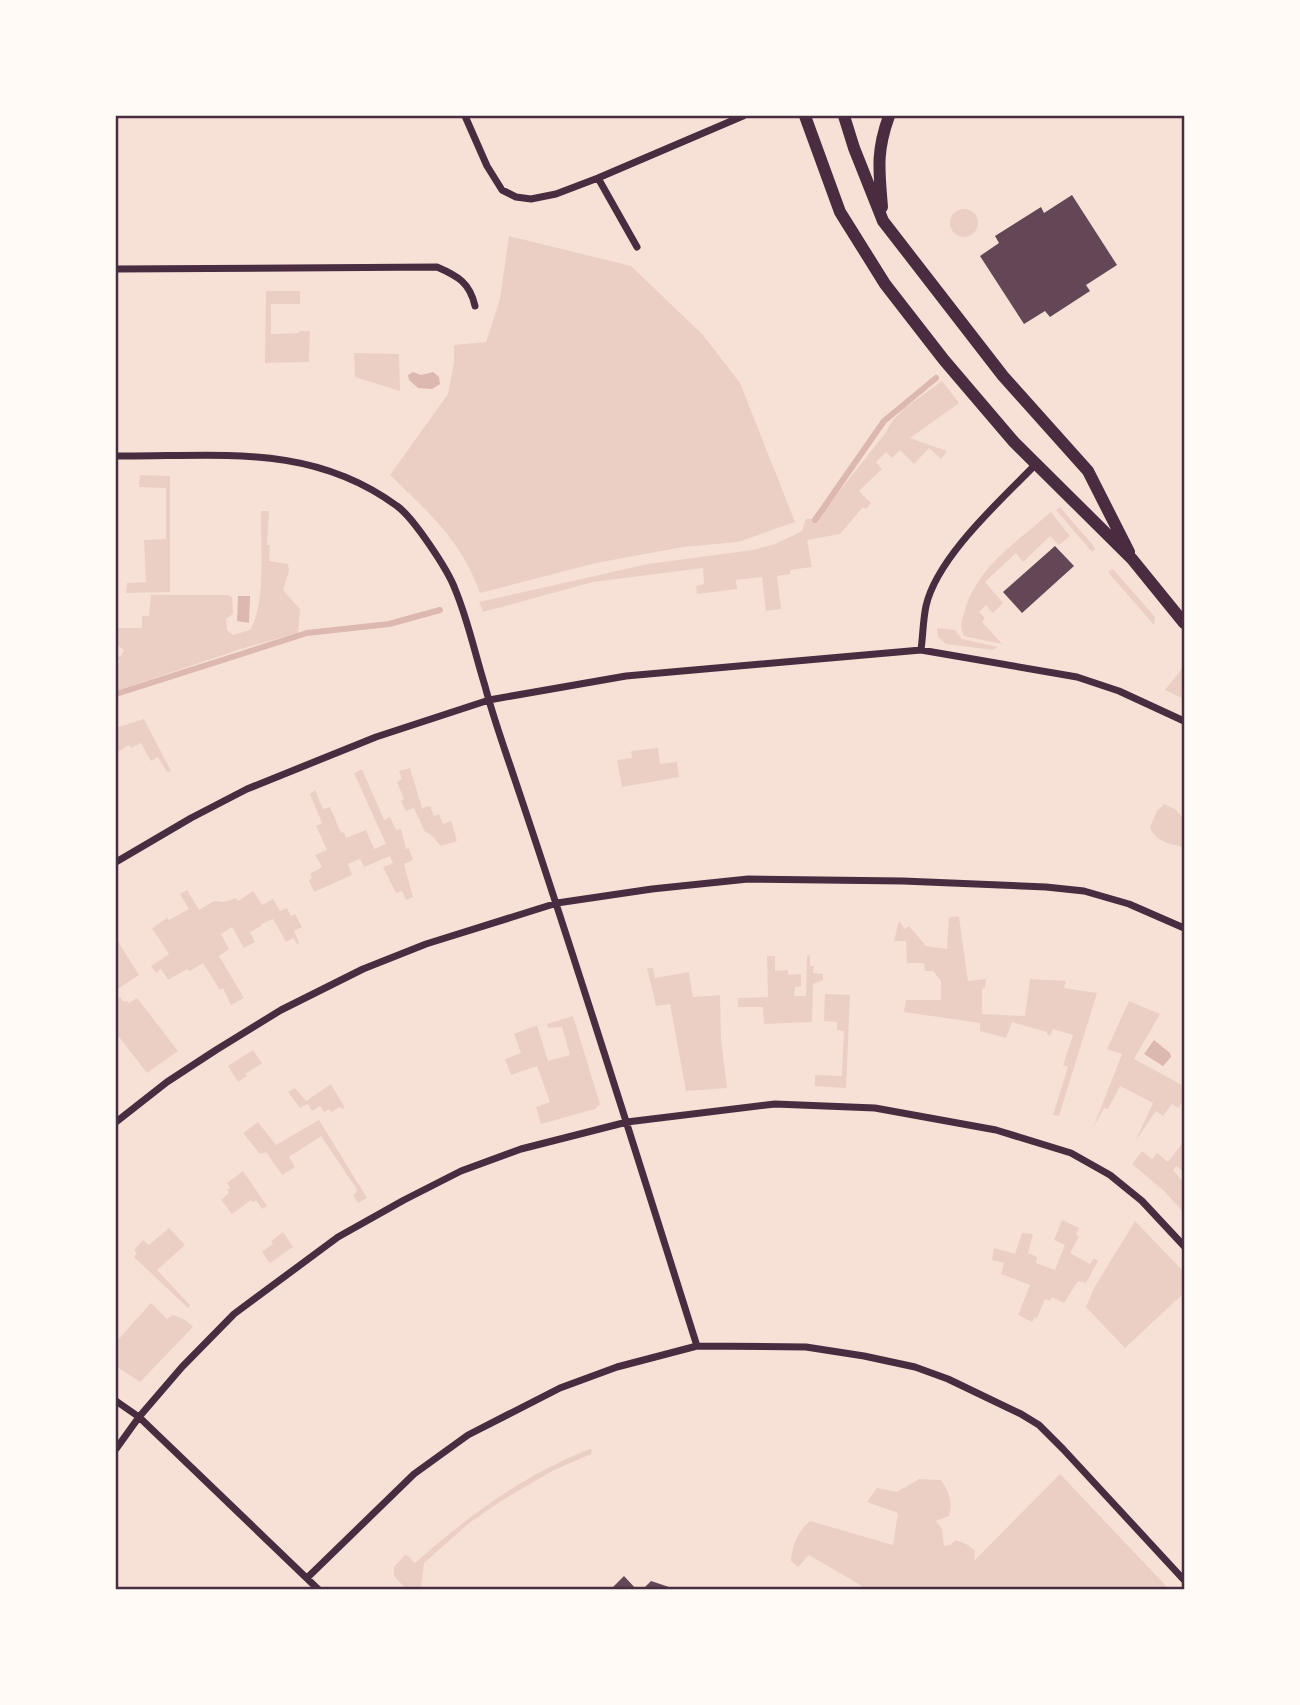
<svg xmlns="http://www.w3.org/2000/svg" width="1300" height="1705" font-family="'Fira Sans Condensed',sans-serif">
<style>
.green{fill:#ebcfc5}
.water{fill:#dcb8b0}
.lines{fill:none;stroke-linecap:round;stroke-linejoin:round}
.stream{stroke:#dcb8b0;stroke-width:6}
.building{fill:#644757}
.minor{stroke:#4a2c40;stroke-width:7}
.tertiary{stroke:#4a2c40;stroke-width:12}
.neatline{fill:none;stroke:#4a2c40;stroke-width:2.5}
</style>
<rect width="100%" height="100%" fill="#f7e1d7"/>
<path class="green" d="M950 223a14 14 0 1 1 28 0a14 14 0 1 1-28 0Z
M509,236L631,266L703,335L740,383L795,522L738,542L683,547L596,563L480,593C461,540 429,513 390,475L448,394L454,363V345L486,342L500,299Z
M266,291H300V304H271V334L299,333V331H310L309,362L265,363Z
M354,353L399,354L400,391L355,377Z
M942,381L959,403L910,438L947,451L941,459L929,448L914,464L900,450L892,458L886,452L876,462L882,469L859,491L871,503L866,509L863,507L840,534L807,540L812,567L790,570V574L777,576L781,609L766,611L762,577L736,580L737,589L697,594L696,586L704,584L703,568L593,582L483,612L479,602L648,564L753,550L775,544L802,531L806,519H817L884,435L893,420L906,407Z
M140,475L170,476V592L126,593L127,583L146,582L144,540L166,539V488L139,487Z
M1060,507L1092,544L1095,549L1092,552L1056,510Z
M261,511H269L267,545H270L269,561L288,564L289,571L283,590L300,609L298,633L241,649L116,691V669L120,661L116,657V655L120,657L124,650L116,644V628H142V616H149L151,595H227L232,597L233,614L226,619L227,630L233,635L250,630C267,601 260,544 261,511Z
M1051,512L1070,536L1059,545L1050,536L1023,562L1016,553L985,582L1003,603L993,613L986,605L979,612L985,618L982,622L1002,644L964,636C959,627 962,620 965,610C978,566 1018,541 1051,512Z
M1113,569L1155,617L1154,625L1108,572Z
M937,628L955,630L962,639L998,647L993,650L946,644L938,637Z
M1184,666V699L1165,690Z
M144,719L171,771L167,772L158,757L151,761L141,743L131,748L129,745L116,753V728Z
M658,748L660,764L677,762L679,777L622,787L617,760L632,758L631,751Z
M410,768L422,808L430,806L434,816L439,814L443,824L451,821L457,841L441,846L430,834L425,832L414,808L406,811L401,801L404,799L397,782L402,779L399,771Z
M362,769L384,820L390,817L396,830L401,829L406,849L409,848L413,860L404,864L413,897L406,900L402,891L396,893L383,867L393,863L390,856L364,867L360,859L348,864L352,875L314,892L309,881L312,877L310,874L322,867L315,855L327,850L316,826L322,823L310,794L315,790L323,809L330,807L341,833L344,832L346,838L366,830L374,849L386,844L354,773Z
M1164,804L1175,809L1184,819V847C1169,844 1156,842 1150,827L1157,811Z
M187,890L199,910L214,901L224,902L236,898L238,901L253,891L262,905L273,899L280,911L287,908L291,916L295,914L302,927L294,931L299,943L297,944L293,938L286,942L273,919L261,924V926L250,932L255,942L244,948L232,927L221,934L229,949L219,956L244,998L231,1005L223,988L220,990L203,963L190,971L187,969L168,980L161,969L156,973L151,966L169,954L152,928L167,918L169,920L189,909L180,894Z
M955,916L959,917L968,981L986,979L985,988L982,989V1014L1025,1016L1030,979L1066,981L1064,988L1097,993L1059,1116L1053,1115L1068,1067L1063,1065L1073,1035L1053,1029L1050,1036L1047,1034V1032L1012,1022L1006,1038L980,1031V1023L904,1012L906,1000H941V981L933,971H925L924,963H907L906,941H894L899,921L905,929L909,926L926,946L947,949L949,918Z
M116,938L139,975L116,990Z
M810,955V966H814L813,973L823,974V980L813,984L812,1022L764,1024L763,1007H738V998L768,997L767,956H775V971L788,970V975L801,974V986L795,987L794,996H806L807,956Z
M647,968H653L655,978L689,972L693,997L720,995L721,1038L727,1088L686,1091L670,1004L656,1006Z
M825,994L850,995L846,1088L815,1086V1075L842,1076L844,1031L837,1030V1022L824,1021Z
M120,997L124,1002L127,1001L129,1003L137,998L178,1051L147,1073L116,1033V999Z
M1129,1001L1160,1014L1134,1059L1184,1086V1100L1178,1108L1172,1104L1163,1116L1156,1111L1135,1142L1153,1103L1120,1086L1108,1109L1104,1108L1093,1128L1122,1054L1107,1049Z
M573,1016L600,1104L595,1109L541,1124L536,1107L550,1102L537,1066L511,1075L505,1059L521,1053L514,1034L537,1025L548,1061L570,1055L562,1027L548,1028L547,1024Z
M253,1050L262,1063L245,1074L247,1076L238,1082L228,1066Z
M331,1084L345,1108L342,1109L340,1107L331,1112L329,1109L324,1112L320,1106L312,1111L308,1104L300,1108L288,1092L295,1088L306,1101Z
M319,1120L367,1198L358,1203L353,1195L357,1192L356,1188L321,1136L289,1157L295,1167L282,1175L266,1152L260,1154L243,1133L258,1122L276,1145Z
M1184,1141V1169L1182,1171L1177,1166L1173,1170L1184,1183V1213L1164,1191L1132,1164L1142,1151L1152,1159L1157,1153L1168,1162Z
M243,1171L267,1206L262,1209L256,1200L253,1202L251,1200L232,1214L221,1200L229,1193L227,1190L230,1188L227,1183Z
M1062,1220L1079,1228L1076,1234L1079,1237L1070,1253L1090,1264L1094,1258L1098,1261L1086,1283L1078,1281L1064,1303L1052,1297L1050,1301L1045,1299L1037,1318L1035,1317L1032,1322L1018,1315L1030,1285L1001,1274L1004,1263L992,1260L994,1248L1015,1254L1022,1233L1033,1234L1028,1253L1037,1257L1036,1263L1055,1270L1065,1245L1054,1240Z
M1135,1221L1184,1272V1293L1125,1348L1086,1307L1094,1288Z
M169,1228L185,1245L157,1270L190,1305L188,1308L134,1257L137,1253L134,1250L143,1240L149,1245Z
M283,1232L293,1247L270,1263L262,1252L273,1244L271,1241Z
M151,1303L167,1319L173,1315L184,1319L193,1327L140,1382L116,1366V1342Z
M590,1449L592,1450L591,1454L552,1471L501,1501L468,1524L424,1563L421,1587L405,1588L394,1576V1567L404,1556L407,1555L415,1563C468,1516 523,1475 590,1449Z
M1060,1474L1169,1589H867L809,1555L798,1567L791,1561C792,1545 798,1531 810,1521L893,1545L898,1513L867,1502L877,1488L897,1492L919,1479L941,1480C949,1491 953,1503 949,1516L936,1521L942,1529L944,1546L950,1545L956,1540L968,1545L975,1551L974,1561Z"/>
<path class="water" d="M413,372L421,375L433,372L439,377L440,384L432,389L418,388L409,380L408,375Z
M238,596H250V598L249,623L237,621Z
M1154,1040L1170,1053L1171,1057L1163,1066L1144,1054Z"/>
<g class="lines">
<path class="stream" d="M815,520L884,421L936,378
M116,694L307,633L389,624L440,610"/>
</g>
<path class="building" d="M1072,195L1117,265L1086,285L1090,291L1050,317L1045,311L1024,324L980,256L999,243L995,236L1041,207L1044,213Z
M1055,546L1074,566L1022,613L1003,592Z
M624,1576L637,1590H610Z
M651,1581L675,1589V1590H642Z"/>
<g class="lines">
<path class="minor" d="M465,116L487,166L502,190L516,197L531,199L556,194L598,178L743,116
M598,178L637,247
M116,269L437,267C458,276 470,283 475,306
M116,456C217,457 310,442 397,506C413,517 448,570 455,589C468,620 475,654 485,686C493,717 504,747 514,777C578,966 637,1156 697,1346
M921,650C923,635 923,620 926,606C937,557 1001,500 1036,464
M116,862L191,818L247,789L376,737L489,700L626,676L921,650L1077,677L1119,691L1184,721
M116,1122L167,1082L216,1050L281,1010L363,969L426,944L557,903L652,889L748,879L903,881L1046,887L1084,891L1129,904L1184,928
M116,1401L139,1417L319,1590
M116,1449L139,1417L182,1367L234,1314L338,1237L404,1200L461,1171L521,1149L627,1122L775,1104L875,1108L996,1130L1071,1153L1110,1175L1142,1201L1184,1246
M307,1578L414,1474L468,1435L560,1388L617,1367L697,1346L806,1347L864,1356L915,1367L948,1379L1021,1414L1039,1425L1063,1449L1184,1580"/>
<path class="tertiary" d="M805,116L840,212L885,284L944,360L1014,442L1132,559L1184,623
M844,116L854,148L883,221L1003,376L1088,471L1129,552
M882,207C879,170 876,152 889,116"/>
</g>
<rect width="1300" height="1705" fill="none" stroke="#fffaf5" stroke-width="234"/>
<rect x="117" y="117" width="1066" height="1471" class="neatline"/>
</svg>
